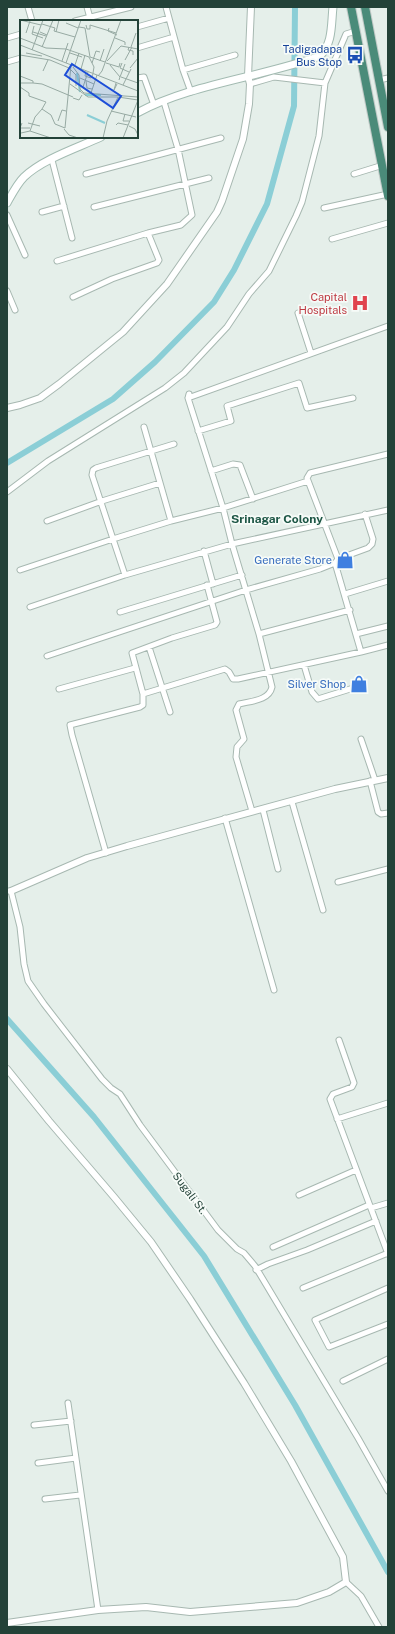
<svg xmlns="http://www.w3.org/2000/svg" width="395" height="1634" font-family="'Public Sans',sans-serif">
<style>
.lines{fill:none;stroke-linecap:round;stroke-linejoin:round}
.canal{stroke:#8bced6;stroke-width:6}
.minor-casing{stroke:#a7b8b1;stroke-width:7}
.tertiary-casing{stroke:#a7b8b1;stroke-width:8}
.secondary-casing{stroke:#a3bbb2;stroke-width:9}
.trunk-casing{stroke:#c1cac7;stroke-width:10}
.minor{stroke:#fff;stroke-width:5}
.tertiary{stroke:#fff;stroke-width:6}
.secondary{stroke:#fff;stroke-width:7}
.trunk{stroke:#4a8b79;stroke-width:8}
.labels{text-anchor:middle;dominant-baseline:central;stroke-width:3.5;stroke-linejoin:round;paint-order:stroke}
.transit-label{font-size:11px;fill:#164399;stroke:#f6fbf8;text-anchor:end}
.health-label{font-size:11px;fill:#be3a42;stroke:#f6fbf8;text-anchor:end}
.shop-label{font-size:11px;fill:#366cbe;stroke:#f6fbf8;text-anchor:end}
.street-label{font-size:11px;fill:#234238;stroke:#f6fbf8}
.neighbourhood-label{font-size:12px;font-weight:bold;fill:#1d5645;stroke:#f6fbf8}
.inset-river{fill:none;stroke:#8bced6;stroke-width:2}
.inset-road{fill:none;stroke:#97aaa3;stroke-width:1}
.view{fill:#1d4ed8;fill-opacity:0.15;stroke:#1d4ed8;stroke-width:2}
.inset-edge{fill:none;stroke:#234238;stroke-width:2}
</style>
<rect width="100%" height="100%" fill="#e5efea"/>
<g class="lines">
<path class="canal" d="M7,463L113,399L155,362L214,302L234,270L267,204L294,106L295,7
M7,1019L94,1117L204,1256L295,1405L388,1572"/>
<g class="minor-casing">
<path id="minor" d="M28,7L32,21
M87,7L90,18
M166,7L183,70L191,92
M75,21L131,7
M137,27L169,18
M7,38L21,34
M137,48L174,37
M7,62L21,58
M183,70L235,55
M137,78L144,77L154,105
M379,80L388,78
M250,84L274,77L325,83
M52,160L72,238
M86,174L221,138
M354,174L383,165
M94,207L209,178
M324,208L388,194
M42,212L64,206
M7,215L25,255
M332,239L388,223
M57,261L148,233L181,225L192,215L178,149L164,102
M7,291L15,310
M73,297L112,279L157,263L159,260L148,233
M298,313L311,353
M189,394L188,398L223,508L232,544L259,634L272,687C269,701 250,701 239,704L236,710L244,739L237,747L236,757L252,811
M188,398L388,326
M144,427L171,521
M198,431L231,421L227,406L299,383L307,408L353,398
M388,454L314,472L310,473L307,478L338,559L335,563L361,652L388,645
M211,471L233,464L240,465L253,499
M7,492L48,461L165,388L184,373L227,327L249,294L269,271L296,216L302,202L319,136L325,83L346,34L356,31
M47,521L102,501L160,483
M204,551L213,584
M338,559L368,548L372,544L373,539L365,514
M20,570L113,539L92,475L93,470L96,468L174,444
M125,575L113,539L171,521L223,508L308,481
M345,594L388,581
M30,607L125,575L232,544L388,510
M120,612L242,575
M259,634L350,610
M356,634L388,626
M149,647L170,712
M47,656L246,590L320,569L335,563
M304,665L312,692L318,699L363,685
M59,689L135,668
M143,694L225,669L229,672L233,679H238L361,652
M361,739L375,780
M370,781L378,812L381,814L388,813
M292,802L323,910
M263,810L278,869
M225,818L274,990
M106,853L72,735L70,725L140,707L143,705V694L132,653L172,638L215,625L217,622L207,585
M338,882L388,869
M7,891H11L20,927L24,964L28,981L44,1004L102,1079L111,1088L120,1094L140,1125L218,1230L237,1249L244,1253L255,1266L358,1438L388,1491
M339,1040L354,1083L352,1087L333,1094L330,1099L388,1254
M337,1119L388,1103
M299,1195L356,1170
M371,1208L388,1203
M273,1247L369,1205
M256,1270L268,1264L307,1250L376,1221
M303,1288L388,1253
M388,1288L315,1320L329,1347L388,1324
M343,1381L388,1359
M68,1403L98,1610
M34,1425L71,1421
M38,1463L76,1458
M45,1499L80,1495
M346,1582L361,1596L379,1627"/>
</g>
<g class="tertiary-casing">
<path id="tertiary" d="M7,408L20,405L40,398L59,384L123,332L167,284L217,212L222,201L243,139L249,104L250,84L248,76L251,7
M11,891L87,858L127,846L335,789L388,778
M7,1069L49,1121L114,1197L151,1242L190,1299L244,1383L291,1461L343,1557L346,1582L329,1592L297,1603L190,1612L146,1607L98,1610L7,1623"/>
</g>
<g class="secondary-casing">
<path id="secondary" d="M137,113C190,84 262,77 320,56C333,43 331,25 333,7
M7,203C12,194 17,184 24,177C43,159 77,148 101,137"/>
</g>
<g class="trunk-casing">
<path id="trunk" d="M351,7L388,196
M365,7L388,127"/>
</g>
<use href="#minor" class="minor"/>
<use href="#tertiary" class="tertiary"/>
<use href="#secondary" class="secondary"/>
<use href="#trunk" class="trunk"/>
</g>
<defs>
<g id="bus-bare" transform="scale(1.38)"><path d="M-5-6H5V4H4V6H2V4H-2V6H-4V4H-5ZM-3.5-4V0h7V-4ZM-3.5 1.2v1.5H-2V1.2ZM2 1.2v1.5H3.5V1.2Z" fill="#1a4fb4" stroke="#f6fbf8" stroke-width="2.5" paint-order="stroke"/></g>
<g id="hospital-bare" transform="scale(1.38)"><path d="M-5-5h3v3.5h4V-5h3V5h-3V1.5h-4V5h-3Z" fill="#e0444e" stroke="#f6fbf8" stroke-width="2.5" paint-order="stroke"/></g>
<g id="shop-bare" transform="scale(1.38)"><path d="M-5-2.5h2.3a2.7 3.5 0 0 1 5.4 0H5L5.5 6h-11ZM-1.5-2.5h3a1.5 2.3 0 0 0-3 0Z" fill="#3f7fe0" stroke="#f6fbf8" stroke-width="2.5" paint-order="stroke"/></g>
</defs>
<g fill-rule="evenodd">
<use href="#bus-bare" x="355" y="55"/>
<use href="#hospital-bare" x="360" y="303"/>
<use href="#shop-bare" x="345" y="560"/>
<use href="#shop-bare" x="359" y="684"/>
</g>
<g class="labels">
<g class="transit-label">
<text x="342" y="49">Tadigadapa<tspan x="342" dy="13">Bus Stop</tspan></text>
</g>
<g class="health-label">
<text x="347" y="297">Capital<tspan x="347" dy="13">Hospitals</tspan></text>
</g>
<g class="shop-label">
<text x="332" y="560">Generate Store</text>
<text x="346" y="684">Silver Shop</text>
</g>
<g class="street-label">
<text transform="translate(190 1193) rotate(53)">Sugali St.</text>
</g>
<g class="neighbourhood-label">
<text x="277" y="519">Srinagar Colony</text>
</g>
</g>
<g transform="translate(20 20)">
<rect width="118" height="118" fill="#e5efea"/>
<path class="inset-river" d="M57,53L60,72M65,75H81M67,95L85,103"/>
<path class="inset-road" d="M0,0L21,5M46,3L58,8M22,4L35,8L34,11L55,17M66,5L67,9H70V5L96,13M14,6L12,14L23,18M59,7L65,8L70,37M89,8L88,11L97,15M13,12L26,16M20,12L27,15L22,27M36,12L39,0M6,13L10,1M27,15L33,0M0,18L26,28L46,29L69,37L74,47L73,53M95,18L105,22V25M0,25L118,71M101,26L118,29M109,27L108,30L113,31V35M111,27L116,13M12,30L23,0M6,33L22,36M50,33L62,37M0,35L30,40L49,48L56,55V66M70,37L85,42M105,40L112,27M42,41L48,23M80,41L84,29M87,41L101,26M46,43L61,0M72,43L76,31L80,32M86,43L99,47L100,43M102,43L100,48L109,52M55,45L59,33M90,45L100,57L99,60M53,47L59,55L60,69L64,73L118,77M110,48L118,38M61,49L65,35M23,51L28,40M66,51L65,56L71,58L73,54M0,56L13,61V63L22,64L53,77M78,56L82,51L101,0M100,57L105,44M101,57L118,63M60,58L74,64M66,61L67,68L72,69M0,63H13M96,63L94,70L97,64M50,64L68,77H98L87,101L83,118M103,65L111,49M0,67L9,73V76L26,82L22,89M63,67L68,52M71,73L77,55M98,77L118,80M53,78L59,80L62,75M91,91L116,97M105,94L103,101H109M38,101L42,90L46,91M2,103L0,108H10M8,103L20,106M96,105L98,103L108,105M109,106L115,109L118,115M44,109L49,115L58,118M10,111L31,118M1,113L10,111L15,97L22,89L31,95L35,104L45,108L51,45M103,118L118,80"/>
<path class="view" d="M52,44L101,76L93,88L45,55Z"/>
<rect width="118" height="118" class="inset-edge"/>
</g>
<rect width="395" height="1634" fill="none" stroke="#234238" stroke-width="16"/>
</svg>
